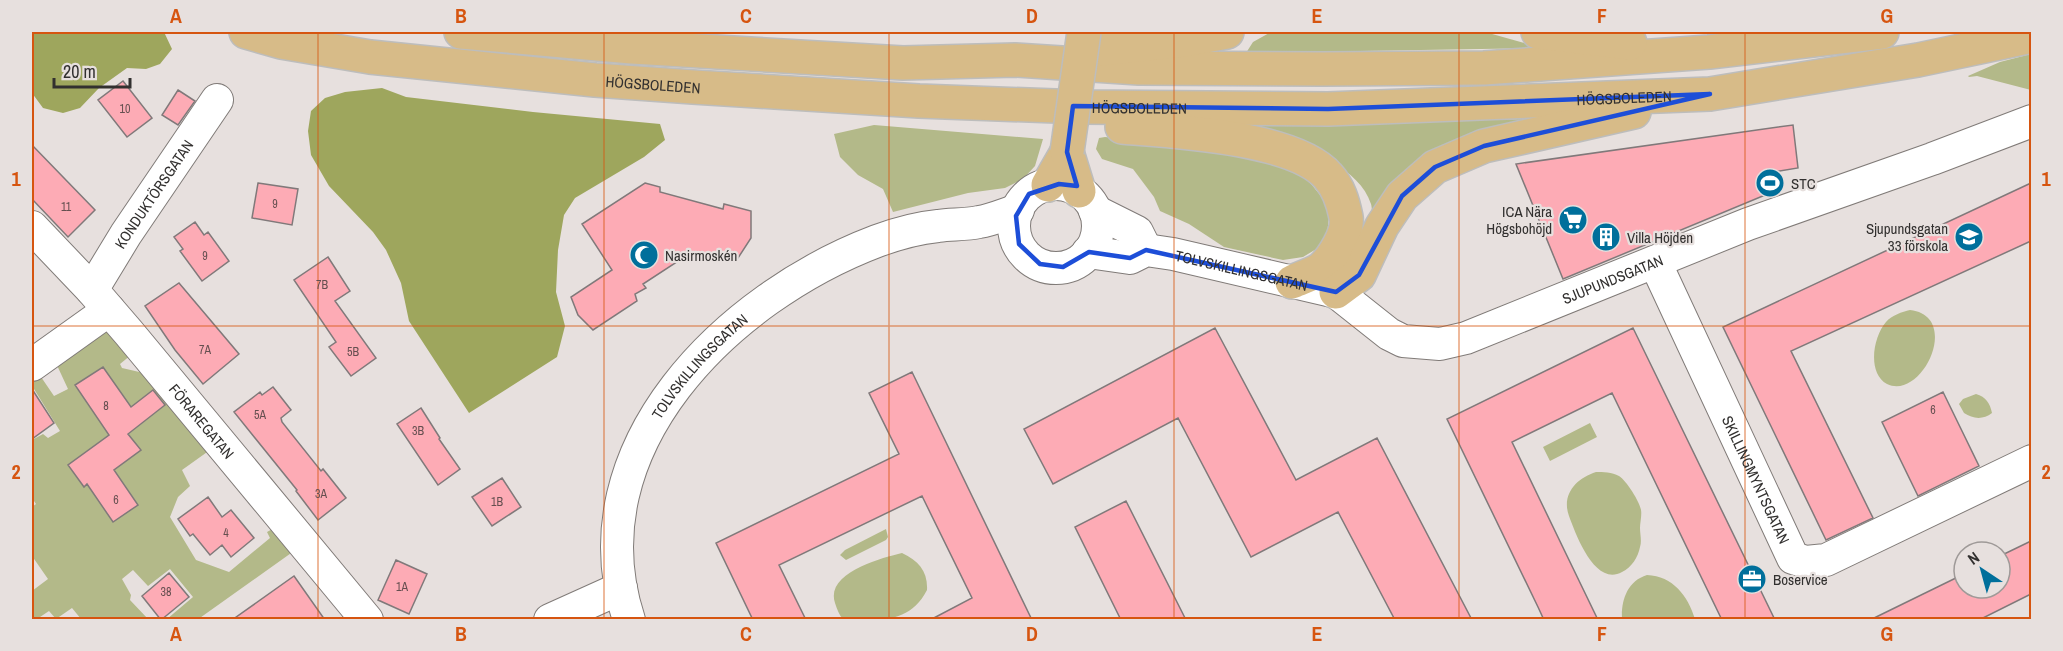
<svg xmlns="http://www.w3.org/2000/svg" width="2063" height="651" font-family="'Archivo Narrow',sans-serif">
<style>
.green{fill:#b3b989}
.forest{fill:#9ea65d}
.building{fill:#fdabb5;stroke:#80797a;stroke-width:1.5}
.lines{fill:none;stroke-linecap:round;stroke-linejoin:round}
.minor-casing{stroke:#807b78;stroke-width:34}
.major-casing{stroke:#bdbdbc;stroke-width:36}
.minor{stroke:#fff;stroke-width:32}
.major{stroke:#d7bb88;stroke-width:33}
.major-bridge-casing{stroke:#bdbdbc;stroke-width:36;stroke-linecap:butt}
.major-bridge{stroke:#d7bb88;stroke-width:33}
.marked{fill:none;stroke:#1d4ed8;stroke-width:4.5;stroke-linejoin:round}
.grid{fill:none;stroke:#d65510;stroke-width:1.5;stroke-opacity:0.55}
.labels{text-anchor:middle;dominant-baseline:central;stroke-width:4.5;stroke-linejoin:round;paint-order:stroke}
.number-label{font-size:12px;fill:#654f50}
.street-label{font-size:15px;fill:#32302f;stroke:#e7e0de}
.poi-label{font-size:15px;fill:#32302f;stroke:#e7e0de;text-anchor:start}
.neatline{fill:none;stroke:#d65510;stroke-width:2}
.grid-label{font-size:20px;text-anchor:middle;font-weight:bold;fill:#d65510}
</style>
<rect width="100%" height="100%" fill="#e7e0de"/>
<path class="green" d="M1271,32H1485L1542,48L1246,53L1253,42Z
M2027,55H2031V90L1977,76L1969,77L1968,76L2000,62Z
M1526,119L1520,126L1371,231C1371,223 1373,211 1371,204C1357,160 1283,141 1244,126Z
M874,125L1043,139L1035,166L1023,179L1005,188L968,193L893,212L883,189L858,175L840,157L834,134Z
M1105,137L1180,144L1242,155L1298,172L1312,185L1324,200L1329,216L1327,235L1318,248L1303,257L1283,260L1224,247L1189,224L1160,211L1154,197L1133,169L1102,159L1096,149L1099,138Z
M1910,310C1962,316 1922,401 1887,384C1867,373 1873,337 1886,322C1892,315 1902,312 1910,310Z
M110,330L131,355L120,364L122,368L148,374L210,450L182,470L190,486L178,497L170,517L196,560L229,572L270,538L267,532L276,527L294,551L197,620L167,619L193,597L170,569L148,586L133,570L122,579L131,595L130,600L148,619H81L72,608L56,619L49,611L37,619H32V591L48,579L32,556V507L36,504L32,498V440L43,434L48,438L60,431L34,389L32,391V379L39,374L54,396L68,389L55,361L96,332Z
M1976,394C1986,397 1990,403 1992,413C1983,420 1973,419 1964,413L1959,404L1963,399Z
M1590,423L1597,437L1550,461L1543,447Z
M1596,472C1603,472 1612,472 1619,476C1626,480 1640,502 1641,510C1642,515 1640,523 1640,528C1640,534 1642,541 1640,547C1638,557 1632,567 1622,572C1595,587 1576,535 1569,516C1561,494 1577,478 1596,472Z
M886,529L888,537L886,540L846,560L840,555L845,550Z
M902,553C919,561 928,572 927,590C909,625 877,620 843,619C839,615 837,609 835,603C825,573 881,558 902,553Z
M1647,575C1673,576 1688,596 1695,619H1622C1621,601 1627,581 1647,575Z"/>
<path class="forest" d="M32,32H164L172,49L160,64L146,69L127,68L99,88L80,108L63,113L43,108L32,93Z
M382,88L406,97L533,112L660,124L665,140L644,157L575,198L564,215L558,250L556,292L565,326L557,357L469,413L409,321L401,283L386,250L373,232L329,186L311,155L308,131L311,111L325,98L345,92Z"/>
<path class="building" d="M123,81L152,118L127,137L98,100Z
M178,90L195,101L178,125L162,115Z
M1793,125L1798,168L1768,173L1770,193L1563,279L1516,164Z
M32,145L95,210L68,237L32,199Z
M258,183L298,189L292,225L252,218Z
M645,183L660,187V192L723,209L724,204L751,211V238L738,258L692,252L643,284L646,288L635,294L637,301L593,330L578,315L571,297L612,270L582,224Z
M2031,183V241L1791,351L1873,518L1826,540L1723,327Z
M195,222L204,235L208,232L229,261L202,281L180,251L183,249L174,237Z
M328,257L350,291L335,301L376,358L351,376L329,347L336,342L294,280Z
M179,283L239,354L203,384L175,350L145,306Z
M1215,328L1296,480L1377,438L1472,620H1395L1338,512L1251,557L1178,418L1053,484L1024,429Z
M1633,328L1775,620H1722L1612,393L1512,442L1598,620H1544L1538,607L1447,419Z
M103,367L131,407L153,390L165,405L128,434L141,450L114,470L138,505L113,522L87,484L84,487L68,465L109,435L75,385Z
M912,372L1032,620H930L972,598L922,496L779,565L806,620H753L716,543L899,454L869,393Z
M273,387L291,410L281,418L282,422L321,471L323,469L346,498L318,520L296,491L297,490L234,412L260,392L262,395Z
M32,389L54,423L32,439Z
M1943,392L1979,466L1918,496L1882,422Z
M421,408L440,438L439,439L460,469L438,485L397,424Z
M502,478L521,507L492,526L472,497Z
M208,497L222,517L231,510L254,538L231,557L222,545L210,555L193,534L190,536L178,519Z
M1126,501L1186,620H1121L1075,527Z
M2031,541V594L1979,620H1870L1964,574V588H2000V556Z
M396,560L427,574L409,614L378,600Z
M169,573L189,597L161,620L142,596Z
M294,576L325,620H232Z"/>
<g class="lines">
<g class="minor-casing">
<g id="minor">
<circle cx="1056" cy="226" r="42"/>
<path d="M1095,211L1137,232L1146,250"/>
<path id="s1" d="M32,227L92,290L129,333L367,620"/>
<path id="s2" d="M1088,252L1130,258L1146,250L1173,254L1336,292L1389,334L1403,341L1440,344L1466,338L1748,224L1932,159L2032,121"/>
<path id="s3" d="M1655,262L1793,558L1806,562L1826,560L2032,461"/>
<path id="s4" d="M92,290L126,234L217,100"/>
<path d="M32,365L109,310"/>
<path d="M550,620L621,588"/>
<path id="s5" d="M629,620C572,447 729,297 877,241C896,234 917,228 938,226C951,224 965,225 979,222C992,220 1005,214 1018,210"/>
</g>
</g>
<g class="major-casing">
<g id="major">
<path id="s6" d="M246,32L281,42L370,57L595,80L693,87L919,101L1082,107L1328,109L1710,94L1918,60L2032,36"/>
<path d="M461,32L632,47L903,63L1015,60L1139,68L1322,69L1484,68L1709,52L1882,32"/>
<path d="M1538,32L1630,43"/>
<path d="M1092,50L1184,40L1227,32"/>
<path d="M1122,127C1173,131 1294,137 1328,176C1339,188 1343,202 1346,217C1349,233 1333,259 1321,269C1313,274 1301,278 1292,282"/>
<path d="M1067,152L1079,191"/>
<path d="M1048,185L1067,152"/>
<path d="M1336,292L1359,275L1382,226L1402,196L1435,167L1484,146L1634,112"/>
</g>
</g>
<use href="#minor" class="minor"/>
<use href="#major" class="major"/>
<g class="major-bridge-casing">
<path id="major-bridge" d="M1067,152L1084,32"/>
</g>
<use href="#major-bridge" class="major-bridge"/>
</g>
<path class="marked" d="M1710,94L1484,146L1435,167L1402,196L1359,275L1336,292L1146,250L1130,258L1089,252L1063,267L1040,264L1019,244L1016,216L1029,194L1059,184L1077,186L1067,152L1073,106L1328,109Z"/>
<path class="grid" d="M318,32V620M604,32V620M889,32V620M1174,32V620M1459,32V620M1745,32V620M32,326H2032"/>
<defs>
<g id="stadium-disc" transform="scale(1.5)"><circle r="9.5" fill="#006f9b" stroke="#e7e0de"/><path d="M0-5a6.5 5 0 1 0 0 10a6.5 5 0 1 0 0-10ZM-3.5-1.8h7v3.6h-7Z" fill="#fff"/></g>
<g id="supermarket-disc" transform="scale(1.5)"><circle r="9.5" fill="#006f9b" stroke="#e7e0de"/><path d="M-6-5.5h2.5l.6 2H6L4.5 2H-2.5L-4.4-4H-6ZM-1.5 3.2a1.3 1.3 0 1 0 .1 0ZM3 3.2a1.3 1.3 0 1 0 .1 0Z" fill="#fff"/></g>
<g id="building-disc" transform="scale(1.5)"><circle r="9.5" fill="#006f9b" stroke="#e7e0de"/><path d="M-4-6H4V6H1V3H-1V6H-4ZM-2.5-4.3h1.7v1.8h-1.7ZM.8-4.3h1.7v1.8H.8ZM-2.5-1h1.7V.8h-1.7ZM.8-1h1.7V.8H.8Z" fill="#fff"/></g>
<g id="school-disc" transform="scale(1.5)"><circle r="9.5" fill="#006f9b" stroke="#e7e0de"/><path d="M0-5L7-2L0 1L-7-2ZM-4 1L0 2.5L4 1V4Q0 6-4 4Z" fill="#fff"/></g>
<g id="mosque-disc" transform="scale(1.5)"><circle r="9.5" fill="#006f9b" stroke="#e7e0de"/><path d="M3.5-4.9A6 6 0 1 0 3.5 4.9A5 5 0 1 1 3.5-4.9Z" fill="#fff"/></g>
<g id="office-disc" transform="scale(1.5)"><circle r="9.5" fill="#006f9b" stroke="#e7e0de"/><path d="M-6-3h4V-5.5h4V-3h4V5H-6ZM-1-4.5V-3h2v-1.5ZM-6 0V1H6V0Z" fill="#fff"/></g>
</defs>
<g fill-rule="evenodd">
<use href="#stadium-disc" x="1770" y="183"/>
<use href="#supermarket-disc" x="1573" y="220"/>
<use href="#building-disc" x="1606" y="237"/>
<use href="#school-disc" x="1969" y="237"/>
<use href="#mosque-disc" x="644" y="255"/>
<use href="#office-disc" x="1752" y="579"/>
</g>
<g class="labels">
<g class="number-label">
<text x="125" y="109">10</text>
<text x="275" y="204">9</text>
<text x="66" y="207">11</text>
<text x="205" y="256">9</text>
<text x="322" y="285">7B</text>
<text x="205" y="350">7A</text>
<text x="353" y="352">5B</text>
<text x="106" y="406">8</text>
<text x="1933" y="410">6</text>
<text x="260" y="415">5A</text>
<text x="418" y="431">3B</text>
<text x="321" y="494">3A</text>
<text x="116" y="500">6</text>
<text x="497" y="502">1B</text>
<text x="226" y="533">4</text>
<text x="402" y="587">1A</text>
<text x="166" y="592">38</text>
</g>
<g class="street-label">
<text stroke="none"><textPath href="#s6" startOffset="411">HÖGSBOLEDEN</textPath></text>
<text stroke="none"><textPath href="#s6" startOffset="1383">HÖGSBOLEDEN</textPath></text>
<text stroke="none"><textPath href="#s6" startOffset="898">HÖGSBOLEDEN</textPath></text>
<text stroke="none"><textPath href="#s4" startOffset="114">KONDUKTÖRSGATAN</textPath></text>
<text stroke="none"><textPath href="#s2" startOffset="158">TOLVSKILLINGSGATAN</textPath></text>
<text stroke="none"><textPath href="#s2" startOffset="560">SJUPUNDSGATAN</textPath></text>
<text stroke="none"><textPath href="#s5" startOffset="279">TOLVSKILLINGSGATAN</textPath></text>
<text stroke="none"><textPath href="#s1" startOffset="258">FÖRAREGATAN</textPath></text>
<text stroke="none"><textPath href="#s3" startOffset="240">SKILLINGMYNTSGATAN</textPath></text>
</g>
<g class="poi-label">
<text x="1791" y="183">STC</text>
<text x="1552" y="211" text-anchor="end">ICA Nära<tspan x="1552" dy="17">Högsbohöjd</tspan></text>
<text x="1948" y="228" text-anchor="end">Sjupundsgatan<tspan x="1948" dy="17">33 förskola</tspan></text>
<text x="1627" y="237">Villa Höjden</text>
<text x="665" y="255">Nasirmoskén</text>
<text x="1773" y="579">Boservice</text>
</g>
</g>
<rect width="2063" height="651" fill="none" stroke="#e7e0de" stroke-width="66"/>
<g transform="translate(1982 570) rotate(324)"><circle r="28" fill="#e7e0de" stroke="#9f9a98" stroke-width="1.5"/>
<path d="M0-4.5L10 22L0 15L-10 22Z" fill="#006f9b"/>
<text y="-9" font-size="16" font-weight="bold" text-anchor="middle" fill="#32302f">N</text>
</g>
<path d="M54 78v9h76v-9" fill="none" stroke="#32302f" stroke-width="3"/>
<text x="63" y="78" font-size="18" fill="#32302f" stroke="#e7e0de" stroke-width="4.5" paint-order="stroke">20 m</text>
<rect x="33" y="33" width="1997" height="585" class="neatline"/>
<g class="grid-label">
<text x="176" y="23">A</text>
<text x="461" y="23">B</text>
<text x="746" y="23">C</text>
<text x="1032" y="23">D</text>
<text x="1317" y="23">E</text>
<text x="1602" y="23">F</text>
<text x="1887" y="23">G</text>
<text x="16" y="186">1</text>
<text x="2046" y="186">1</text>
<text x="16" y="479">2</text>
<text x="2046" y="479">2</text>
<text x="176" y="641">A</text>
<text x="461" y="641">B</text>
<text x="746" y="641">C</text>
<text x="1032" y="641">D</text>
<text x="1317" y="641">E</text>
<text x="1602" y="641">F</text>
<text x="1887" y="641">G</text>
</g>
</svg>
